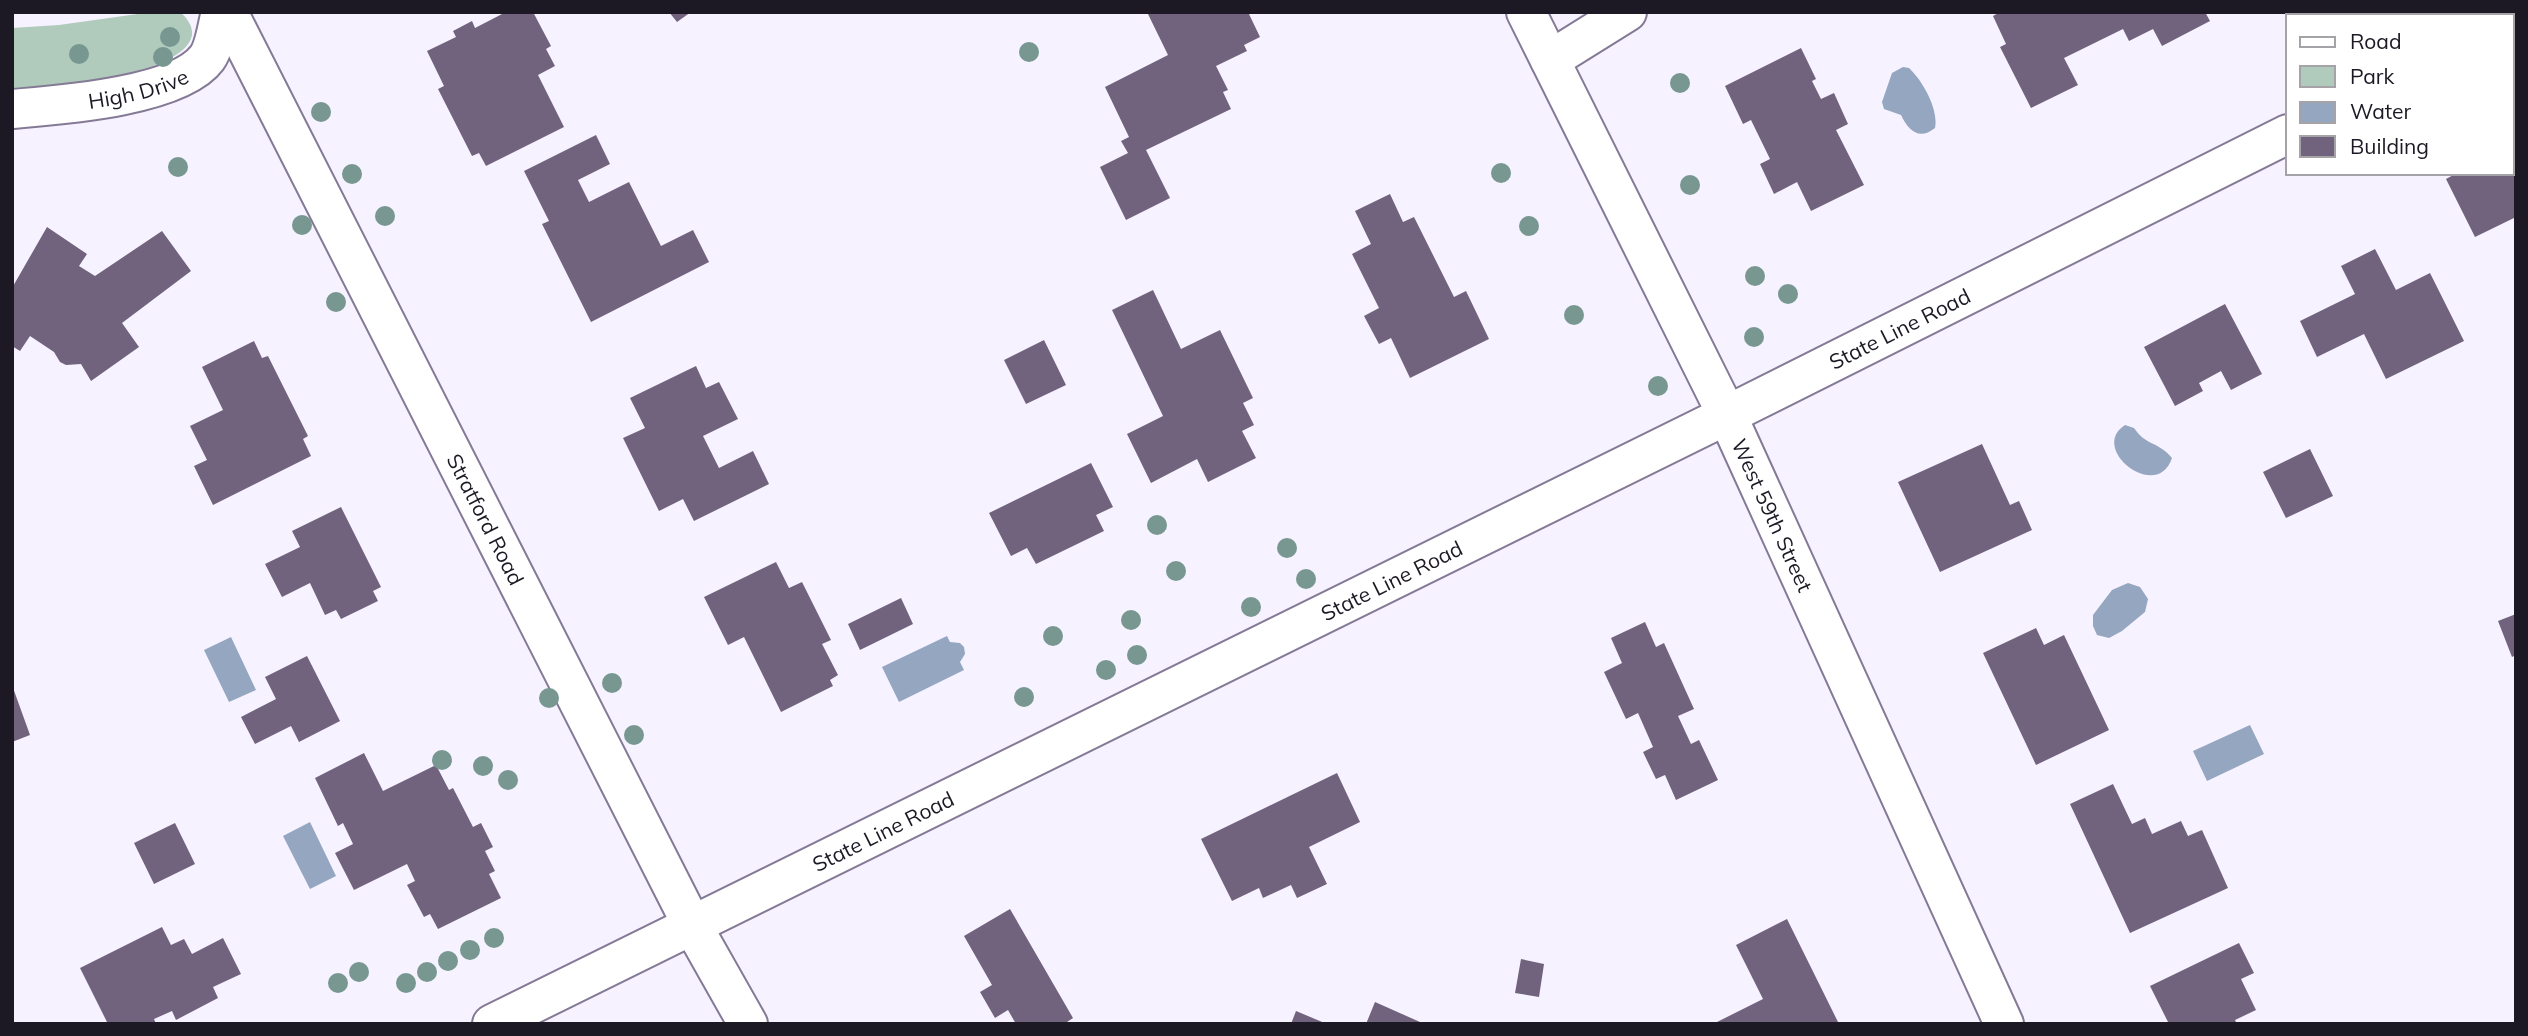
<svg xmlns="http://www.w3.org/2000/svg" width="2528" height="1036" font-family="Mulish,sans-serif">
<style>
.green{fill:#b0cabc}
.water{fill:#95a6c0}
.building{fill:#71637d}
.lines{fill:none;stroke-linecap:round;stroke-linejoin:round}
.minor-casing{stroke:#847a96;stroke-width:42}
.tertiary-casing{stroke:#847a96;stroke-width:42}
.secondary-casing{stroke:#847a96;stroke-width:42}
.minor{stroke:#fff;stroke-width:38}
.tertiary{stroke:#fff;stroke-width:38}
.secondary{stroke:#fff;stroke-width:38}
.tree{fill:#779790}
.labels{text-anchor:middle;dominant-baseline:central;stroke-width:5;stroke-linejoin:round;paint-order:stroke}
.street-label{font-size:21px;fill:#1d1924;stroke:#fff}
</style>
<rect width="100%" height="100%" fill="#f6f2ff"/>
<path class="green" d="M152,12H180C187,18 193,26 192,35C185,76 48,87 12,92V28L59,25Z"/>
<path class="water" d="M1903,67L1909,68C1922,80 1939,109 1935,128C1919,141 1908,130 1901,115L1884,109L1882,102L1892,73Z
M2125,425L2134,428C2146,446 2158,441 2172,458C2157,503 2088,449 2125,425Z
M2128,583L2140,587L2148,599L2145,612L2122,631L2109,638L2097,635L2093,626V615L2112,590Z
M947,636L950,642L960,643L964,647L965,654L960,662L964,670L899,702L882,667Z
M231,637L256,690L229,702L204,650Z
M2250,725L2264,754L2207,781L2193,751Z
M310,822L336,876L310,889L283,836Z"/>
<path class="building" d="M506,12H533L551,46L546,49L555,66L538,75L564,127L486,166L479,153L472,156L438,89L444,86L427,51L456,37L453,31L472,21L475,28Z
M669,12H691L677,22Z
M1147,12H1248L1260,37L1244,45L1247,51L1216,66L1228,90L1223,92L1231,109L1146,150L1170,198L1126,220L1100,167L1128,153L1121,141L1129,137L1105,87L1168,55Z
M2000,12H2205L2210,21L2162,46L2153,29L2129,41L2123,29L2064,58L2078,85L2031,108L2000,47L2006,44L1993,16Z
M1801,48L1816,79L1812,81L1821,99L1834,93L1848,124L1836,130L1864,185L1811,211L1797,182L1774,194L1760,164L1770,159L1751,120L1743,124L1725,86Z
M596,135L610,164L578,180L589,202L629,182L661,246L693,230L709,262L591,322L542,224L549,221L524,171Z
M2516,145V217L2475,237L2446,179L2457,173H2512V147Z
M1390,194L1403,222L1414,217L1454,297L1466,291L1489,339L1410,378L1391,338L1379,344L1364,316L1379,308L1352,254L1371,244L1355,211Z
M47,227L87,254L79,266L95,276L162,231L191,271L122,323L139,347L91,381L81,364L66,365L60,362L54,352L30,336L20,351L12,346V288Z
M2375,249L2396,290L2430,273L2464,341L2386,379L2364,334L2317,357L2300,321L2355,294L2341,266Z
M1153,290L1181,349L1220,330L1253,398L1243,403L1254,425L1242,431L1256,458L1208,482L1197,459L1151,483L1127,434L1163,416L1112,310Z
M2225,304L2262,374L2231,390L2221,371L2199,383L2203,391L2175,406L2144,347Z
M1044,340L1066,385L1026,404L1004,360Z
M254,341L262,358L268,356L308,436L303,439L311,456L213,505L194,466L207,460L190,426L223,410L202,367Z
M696,366L706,388L719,382L738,419L703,436L719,468L753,451L769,484L694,521L683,499L659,511L623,438L645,428L630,398Z
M1982,444L2010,505L2019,501L2032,530L1940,572L1898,482Z
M2310,449L2333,496L2286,518L2263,472Z
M1091,463L1113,507L1096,515L1104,531L1036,564L1027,548L1011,556L989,513Z
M341,507L381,587L373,591L378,601L341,619L336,610L325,615L310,583L282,597L265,564L300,547L292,531Z
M776,562L789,588L802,582L831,640L822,644L838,675L830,680L833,686L781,712L744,637L728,645L704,597Z
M901,598L913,624L860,650L848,624Z
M2516,614V655L2512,657L2498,621Z
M1645,622L1656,647L1664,643L1694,709L1678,716L1691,744L1699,740L1718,780L1676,800L1665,775L1656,779L1643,752L1653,747L1638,713L1626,719L1604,672L1622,663L1611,638Z
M2036,628L2044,645L2064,635L2109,730L2036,765L1983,653Z
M307,656L340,721L299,742L291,726L255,744L241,717L276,699L265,677Z
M12,685L30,735L12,742Z
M364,753L383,791L436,765L449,790L453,788L473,827L481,823L493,847L485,851L495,871L489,874L501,898L438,929L430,914L424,917L407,885L415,881L407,864L354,890L335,853L353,844L343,823L338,826L315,778Z
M1337,773L1360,822L1309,847L1327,884L1297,898L1291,885L1263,898L1259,888L1232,901L1201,839Z
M2113,784L2132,824L2145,818L2152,834L2181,821L2188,836L2202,830L2228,888L2130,933L2070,804Z
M175,823L195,864L154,884L134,843Z
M1010,909L1073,1018L1064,1024H1016L1008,1010L995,1018L980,992L992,985L964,936Z
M1787,919L1839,1024H1713L1763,999L1736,945Z
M162,927L171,945L184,939L192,954L223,938L241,974L213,987L218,998L176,1020L172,1011L154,1019L156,1024H108L80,968Z
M2239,943L2254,973L2241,979L2256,1010L2235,1020L2237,1024H2169L2150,986Z
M1521,959L1544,964L1539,997L1515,993Z
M1375,1002L1420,1022L1419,1024H1366Z
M1296,1011L1327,1024H1291Z"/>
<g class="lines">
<g class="minor-casing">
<g id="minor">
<path id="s1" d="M228,12L692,925L748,1024"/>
<path d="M1526,12L1727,415"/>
<path d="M1550,60L1627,12"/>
<path id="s2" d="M12,109C58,105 178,97 207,58C215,47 217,26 221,12"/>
</g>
</g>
<g class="tertiary-casing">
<g id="tertiary">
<path id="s3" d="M1727,415L2004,1024"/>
</g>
</g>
<g class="secondary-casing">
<g id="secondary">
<path d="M2512,21L2516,19"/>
<path id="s4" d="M492,1024L1727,415L2288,134"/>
</g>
</g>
<use href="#minor" class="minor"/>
<use href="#tertiary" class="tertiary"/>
<use href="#secondary" class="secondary"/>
</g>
<g class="tree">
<circle cx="170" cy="37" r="10"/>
<circle cx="1029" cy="52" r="10"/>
<circle cx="79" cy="54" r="10"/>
<circle cx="163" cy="57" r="10"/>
<circle cx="1680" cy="83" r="10"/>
<circle cx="321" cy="112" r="10"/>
<circle cx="178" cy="167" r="10"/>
<circle cx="1501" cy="173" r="10"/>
<circle cx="352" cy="174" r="10"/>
<circle cx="1690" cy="185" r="10"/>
<circle cx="385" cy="216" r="10"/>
<circle cx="302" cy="225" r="10"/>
<circle cx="1529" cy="226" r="10"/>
<circle cx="1755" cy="276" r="10"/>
<circle cx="1788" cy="294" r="10"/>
<circle cx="336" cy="302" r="10"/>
<circle cx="1574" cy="315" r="10"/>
<circle cx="1754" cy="337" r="10"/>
<circle cx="1658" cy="386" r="10"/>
<circle cx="1157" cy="525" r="10"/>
<circle cx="1287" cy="548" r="10"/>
<circle cx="1176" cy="571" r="10"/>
<circle cx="1306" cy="579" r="10"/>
<circle cx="1251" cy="607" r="10"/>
<circle cx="1131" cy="620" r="10"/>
<circle cx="1053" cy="636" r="10"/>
<circle cx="1137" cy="655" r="10"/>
<circle cx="1106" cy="670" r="10"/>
<circle cx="612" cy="683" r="10"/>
<circle cx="1024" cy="697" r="10"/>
<circle cx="549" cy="698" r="10"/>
<circle cx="634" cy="735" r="10"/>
<circle cx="442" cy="760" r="10"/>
<circle cx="483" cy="766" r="10"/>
<circle cx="508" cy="780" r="10"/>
<circle cx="494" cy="938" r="10"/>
<circle cx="470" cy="950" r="10"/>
<circle cx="448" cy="961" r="10"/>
<circle cx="359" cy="972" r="10"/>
<circle cx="427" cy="972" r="10"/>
<circle cx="338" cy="983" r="10"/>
<circle cx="406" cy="983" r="10"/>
</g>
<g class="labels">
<g class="street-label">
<text stroke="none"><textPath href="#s2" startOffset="128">High Drive</textPath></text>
<text stroke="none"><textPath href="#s4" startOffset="1570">State Line Road</textPath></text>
<text stroke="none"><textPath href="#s3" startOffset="110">West 59th Street</textPath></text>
<text stroke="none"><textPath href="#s1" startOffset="569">Stratford Road</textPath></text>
<text stroke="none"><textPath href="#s4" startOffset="1003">State Line Road</textPath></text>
<text stroke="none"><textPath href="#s4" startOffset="436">State Line Road</textPath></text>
</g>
</g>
<rect width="2528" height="1036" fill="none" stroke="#1d1924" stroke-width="28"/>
<rect x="2286" y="14" width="228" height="161" fill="#ffffff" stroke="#a5a3a7" stroke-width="2"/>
<rect x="2300" y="37" width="35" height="10" fill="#ffffff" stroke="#a5a3a7" stroke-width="2"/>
<text x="2350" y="49" font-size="21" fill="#1d1924">Road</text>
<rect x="2300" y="66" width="35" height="21" fill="#b0cabc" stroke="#a5a3a7" stroke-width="2"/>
<text x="2350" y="84" font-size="21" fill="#1d1924">Park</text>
<rect x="2300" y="102" width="35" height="21" fill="#95a6c0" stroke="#a5a3a7" stroke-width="2"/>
<text x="2350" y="119" font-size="21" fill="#1d1924">Water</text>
<rect x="2300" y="136" width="35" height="21" fill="#71637d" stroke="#a5a3a7" stroke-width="2"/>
<text x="2350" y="154" font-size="21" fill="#1d1924">Building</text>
</svg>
